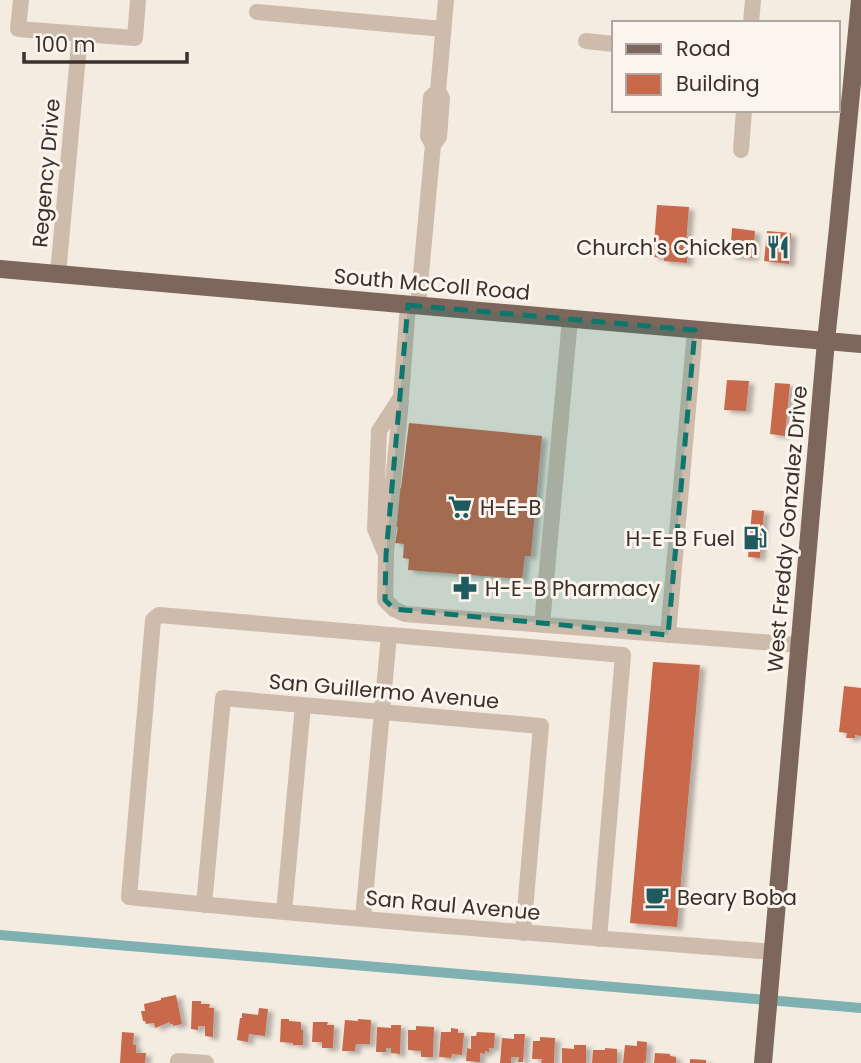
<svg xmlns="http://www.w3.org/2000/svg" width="861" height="1063" font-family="Poppins,sans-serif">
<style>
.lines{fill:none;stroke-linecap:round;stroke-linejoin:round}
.canal{stroke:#7fb0b2;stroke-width:10}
.building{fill:#c8694b;filter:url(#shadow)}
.minor{stroke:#cdbbac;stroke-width:16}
.major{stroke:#7d675c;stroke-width:18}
.marked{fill:#0f766e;fill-opacity:0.2;stroke:#0f766e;stroke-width:5;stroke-dasharray:14 9;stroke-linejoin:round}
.labels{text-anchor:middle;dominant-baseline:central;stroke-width:6;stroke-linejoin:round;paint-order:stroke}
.street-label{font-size:21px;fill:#3b302b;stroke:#fbf5ee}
.poi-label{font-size:21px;fill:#3b302b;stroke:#fbf5ee;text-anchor:start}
</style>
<defs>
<filter id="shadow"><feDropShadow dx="5.5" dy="3" stdDeviation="2" flood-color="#0004"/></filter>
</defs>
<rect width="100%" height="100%" fill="#f4ebe1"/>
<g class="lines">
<path class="canal" d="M0,935L861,1008"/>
</g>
<path class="building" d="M657,205L689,207L686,244H688L687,263L664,261V258L653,257Z
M732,228L755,231L753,258L730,256Z
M767,231L791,233L789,264L764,261Z
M727,380L749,381L746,411L724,410Z
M775,383L790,384L785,436L770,434Z
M409,423L542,436L531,556H525L522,579L408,570L409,559L403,558L404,544L395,543L398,527L384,526L386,486L401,488Z
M752,510L764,511L760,558L748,557Z
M653,662L700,665L677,927L630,923Z
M844,686L861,688V736L855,735V738H846L847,733L839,732Z
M176,995L182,1024L173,1026V1024H170V1022L155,1028L154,1023L146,1024L145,1021H143L141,1011H145L144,1004L161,1000V998Z
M192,1001H201V1004H210L209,1008H214L213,1037L205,1036V1026H198V1030L191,1029Z
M259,1008L268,1009L265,1036L249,1034L248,1042L237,1040L240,1018H242V1013L258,1015Z
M281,1019H289V1021L301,1022V1030H303V1045H293V1043L280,1042Z
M358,1019L371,1020L370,1044H356L355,1051H342L345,1020L358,1021Z
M313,1022H328L327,1025H334L333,1048H322V1042H312Z
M391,1025H401L400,1054L391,1053V1048H386V1052H376L377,1027L391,1028Z
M416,1026L434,1027L433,1057H421V1051L408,1050V1030H416Z
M451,1028L458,1029V1033H464L462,1055L452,1054L451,1058L439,1057L441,1032H451Z
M122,1032L134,1033L133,1045H136V1053H146L145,1063H120Z
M477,1032L495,1033L494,1048H489V1052L485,1051V1054L480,1053V1062L466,1061L467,1048L471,1049V1036H476Z
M514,1034H525L523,1062H518L519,1057H511V1063H500L502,1038L514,1039Z
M540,1037L555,1038L554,1063H541L542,1059H532L533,1041H540Z
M637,1041L647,1042L646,1061L644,1063H623L625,1045L637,1046Z
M574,1045H586V1063H562V1048L574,1049Z
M605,1048L617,1049V1063H592L593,1050H605Z
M655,1053L670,1054V1056L676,1057V1063H654Z
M690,1059L706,1060V1063H690Z"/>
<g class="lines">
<path class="minor" d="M21,0L18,29L135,38L138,0
M257,12L443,29
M751,23L753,0
M586,41L614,44
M433,145L439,137L442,98L438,91L446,0
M741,150L744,110
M58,274L80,34
M408,305L401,397L379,431L375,529L386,555L385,600L394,609L405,614L800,645
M418,306L433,145L428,136L431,97L438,91
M386,553L401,401
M542,625L570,319
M668,635L695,330
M204,905L223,698L541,726L523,933
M284,912L303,705
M363,919L389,635
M599,939L623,655L159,615L153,620L129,897C343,919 558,935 773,952
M178,1063V1061L206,1063"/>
<path class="major" d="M0,269L861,344
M763,1063L826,341L838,228L860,0"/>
</g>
<path class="marked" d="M408,305L695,330L668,635L394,609L385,600L386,555Z"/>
<defs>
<g id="restaurant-bare" transform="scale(1.89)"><path d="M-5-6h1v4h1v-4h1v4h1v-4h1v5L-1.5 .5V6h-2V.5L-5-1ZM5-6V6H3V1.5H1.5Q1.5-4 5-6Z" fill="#1f5a5e" stroke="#fbf5ee" stroke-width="2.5" paint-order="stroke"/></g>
<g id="supermarket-bare" transform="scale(1.89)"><path d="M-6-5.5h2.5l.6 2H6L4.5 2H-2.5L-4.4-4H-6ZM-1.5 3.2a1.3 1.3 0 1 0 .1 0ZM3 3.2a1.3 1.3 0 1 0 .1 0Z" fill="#1f5a5e" stroke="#fbf5ee" stroke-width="2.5" paint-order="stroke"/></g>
<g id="fuel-bare" transform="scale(1.89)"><path d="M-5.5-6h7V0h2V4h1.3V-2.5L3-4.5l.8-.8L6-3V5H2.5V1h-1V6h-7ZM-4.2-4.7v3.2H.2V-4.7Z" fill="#1f5a5e" stroke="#fbf5ee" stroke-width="2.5" paint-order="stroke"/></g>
<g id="pharmacy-bare" transform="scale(1.89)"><path d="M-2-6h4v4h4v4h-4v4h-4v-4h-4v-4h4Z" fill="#1f5a5e" stroke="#fbf5ee" stroke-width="2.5" paint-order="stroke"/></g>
<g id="cafe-bare" transform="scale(1.89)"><path d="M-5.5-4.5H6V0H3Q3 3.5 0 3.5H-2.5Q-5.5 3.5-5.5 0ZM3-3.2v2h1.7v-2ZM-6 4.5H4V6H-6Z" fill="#1f5a5e" stroke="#fbf5ee" stroke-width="2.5" paint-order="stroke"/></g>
</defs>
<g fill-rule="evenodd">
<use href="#restaurant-bare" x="778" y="247"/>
<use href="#supermarket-bare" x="460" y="507"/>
<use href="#fuel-bare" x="755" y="538"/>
<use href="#pharmacy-bare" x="465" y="588"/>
<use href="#cafe-bare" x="657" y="897"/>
</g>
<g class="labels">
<g class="street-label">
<text transform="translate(46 173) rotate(-85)">Regency Drive</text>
<text transform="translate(432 284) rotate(5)">South McColl Road</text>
<text transform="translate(787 529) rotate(-85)">West Freddy Gonzalez Drive</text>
<text transform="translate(384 691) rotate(5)">San Guillermo Avenue</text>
<text transform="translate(453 905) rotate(5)">San Raul Avenue</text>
</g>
<g class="poi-label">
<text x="758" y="247" text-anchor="end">Church's Chicken</text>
<text x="480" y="507">H-E-B</text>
<text x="735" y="538" text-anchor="end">H-E-B Fuel</text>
<text x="485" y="588">H-E-B Pharmacy</text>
<text x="677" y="897">Beary Boba</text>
</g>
</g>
<rect x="612" y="21" width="228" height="91" fill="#fbf5ee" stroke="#aea6a0" stroke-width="2"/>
<rect x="626" y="44" width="35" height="10" fill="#7d675c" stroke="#aea6a0" stroke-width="2"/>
<text x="676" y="56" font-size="21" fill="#3b302b">Road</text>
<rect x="626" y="74" width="35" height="21" fill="#c8694b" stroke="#aea6a0" stroke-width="2"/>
<text x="676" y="91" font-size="21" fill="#3b302b">Building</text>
<path d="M24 52v10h163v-10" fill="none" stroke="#3b302b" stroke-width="3.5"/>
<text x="35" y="52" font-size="21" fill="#3b302b" stroke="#fbf5ee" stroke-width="5" paint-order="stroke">100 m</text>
</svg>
